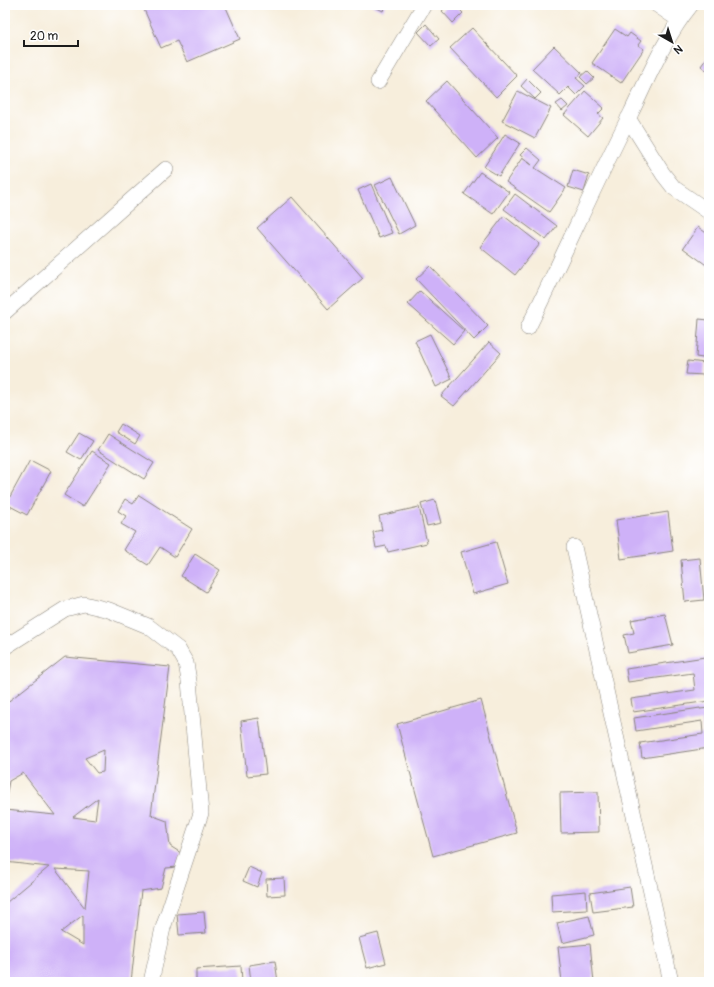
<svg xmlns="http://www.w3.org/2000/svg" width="714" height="987" font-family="Pangolin,sans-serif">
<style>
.building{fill:#ceb1f8;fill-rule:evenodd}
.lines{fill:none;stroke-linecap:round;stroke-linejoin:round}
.street-casing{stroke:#8a857c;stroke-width:16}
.street{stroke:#fff;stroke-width:15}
</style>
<rect width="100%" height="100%" fill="#fff"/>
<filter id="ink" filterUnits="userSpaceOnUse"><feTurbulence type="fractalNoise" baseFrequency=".025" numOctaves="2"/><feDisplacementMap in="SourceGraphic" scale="8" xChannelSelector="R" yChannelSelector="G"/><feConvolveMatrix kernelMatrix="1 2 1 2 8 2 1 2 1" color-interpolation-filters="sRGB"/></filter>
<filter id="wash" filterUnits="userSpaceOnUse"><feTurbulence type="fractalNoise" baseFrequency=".012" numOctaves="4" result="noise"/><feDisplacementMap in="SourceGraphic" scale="16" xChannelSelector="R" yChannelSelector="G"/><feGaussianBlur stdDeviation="0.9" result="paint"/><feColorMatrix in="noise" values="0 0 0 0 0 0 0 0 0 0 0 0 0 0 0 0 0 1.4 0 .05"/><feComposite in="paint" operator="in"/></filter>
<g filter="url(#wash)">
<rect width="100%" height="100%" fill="#f7eedc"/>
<g id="blocks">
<path class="building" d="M142,5H225L240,39L187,62L177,41L161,48Z
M371,5H385L383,11Z
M448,5H455L463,13L453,23L442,11Z
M426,24L439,39L431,46L418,32Z
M472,28L517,76L496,97L450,48Z
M615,29L627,37L630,33L641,41L638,45L644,49L621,83L592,63Z
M554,46L582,73L576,78L585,86L576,95L568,87L560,95L532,69Z
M709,55V72L701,66Z
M587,71L594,78L587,84L580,77Z
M527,79L541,93L535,99L521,86Z
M447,81L498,138L477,158L426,101Z
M518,91L551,108L535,138L502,121Z
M585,91L604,108L598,114L603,118L588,136L564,115Z
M562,100L568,106L562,111L556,104Z
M505,134L520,143L499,176L484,167Z
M527,148L541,160L535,168L566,188L549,212L506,182L522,158L532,165L520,155Z
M573,170L589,175L584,192L568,187Z
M480,172L509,192L493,214L464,194Z
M392,177L415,225L399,234L375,185Z
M371,184L392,233L379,238L358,190Z
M515,194L557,226L546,240L504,209Z
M292,197L363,278L328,309L257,228Z
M504,216L540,244L515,275L480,247Z
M698,227L709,235V267L683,248Z
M430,266L488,326L474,340L416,279Z
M420,291L464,331L453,344L408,304Z
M699,319L709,320V359L696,357Z
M430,334L452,379L436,387L415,341Z
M489,342L501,353L454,406L441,396Z
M688,361L705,363L704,375L686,374Z
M121,424L140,436L135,444L116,432Z
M79,433L93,441L81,460L67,452Z
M108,434L154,463L144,479L98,450Z
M92,451L111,463L83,507L64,495Z
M30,460L51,471L27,515L6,504Z
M139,495L192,529L175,557L160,547L148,565L124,550L135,532L121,524L126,516L118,511L125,499L133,504Z
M435,500L441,523L427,526L421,504Z
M419,507L427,543L388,552L386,546L376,548L373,532L382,530L379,516Z
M668,512L673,551L621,559L616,520Z
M496,542L508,584L473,594L461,552Z
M195,554L220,570L206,592L181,576Z
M700,558L704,600L685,602L681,560Z
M665,614L673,645L628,653L624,635L634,633L631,620Z
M65,657L170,667L151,815L167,821L170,846L181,853L178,867L166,868L161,888L141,891L131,982H5V900L7,902L49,867L5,862V810L55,815L23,773L9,781L5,803V704ZM104,750L103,772L97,773L85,758ZM98,798L95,820L73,817ZM55,869L89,871L85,908ZM83,915V945L61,932Z
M705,657L709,688V701L633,712L631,699L695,690L693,673L628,682L626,669Z
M481,700L517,833L433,856L397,724Z
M700,708V709L709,708V748L642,758L640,743L703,734L702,721L636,731L634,718Z
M259,718L266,774L247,776L241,721Z
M598,792L599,832L561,833L560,793Z
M249,867L262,873L257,887L243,881Z
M284,878L285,895L267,896L266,879Z
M630,887L633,907L593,912L590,893Z
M586,891L587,910L552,912L551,894Z
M204,912L206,933L179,935L177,914Z
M589,916L594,935L562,943L557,923Z
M378,933L386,963L367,968L359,938Z
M590,944L594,982H562L558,947Z
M275,961L278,982H251L249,965Z
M241,966L242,982H196V969Z"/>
</g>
</g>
<g filter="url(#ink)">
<use href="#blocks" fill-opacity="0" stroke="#8a857c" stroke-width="1"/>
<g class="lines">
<g class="street-casing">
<path id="street" d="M657,5L679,20
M378,82L424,5
M628,118L663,174L674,188L709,212
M5,312L166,169
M528,328C563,257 595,184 631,113C649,76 665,37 691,5
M574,547L671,982
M5,647L65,609L84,604L109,610L148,626L178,649L186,663L189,681L201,813L163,928L151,982"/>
</g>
<use href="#street" class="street"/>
</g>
</g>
<rect width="714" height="987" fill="none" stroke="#fff" stroke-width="20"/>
<g transform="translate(672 42) rotate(141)" stroke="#ffffff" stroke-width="3" paint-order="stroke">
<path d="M0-3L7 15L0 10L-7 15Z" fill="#1c1c1c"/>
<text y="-6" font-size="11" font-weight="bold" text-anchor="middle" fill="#1c1c1c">N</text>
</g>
<path d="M24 40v6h54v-6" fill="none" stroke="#1c1c1c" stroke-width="2"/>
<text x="30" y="40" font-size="12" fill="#1c1c1c" stroke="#ffffff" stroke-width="3" paint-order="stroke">20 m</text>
</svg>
